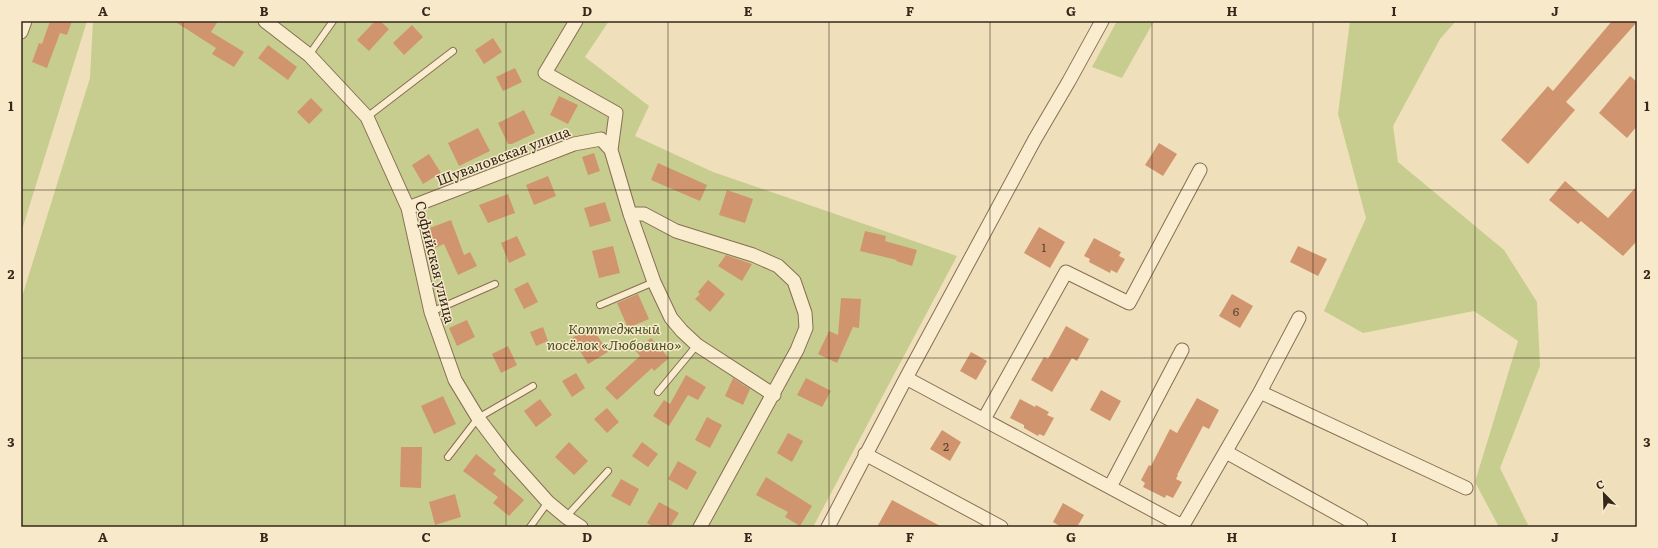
<svg xmlns="http://www.w3.org/2000/svg" width="1658" height="548" font-family="Literata,serif">
<style>
.green{fill:#c7cd8f}
.building{fill:#d0956e}
.lines{fill:none;stroke-linecap:round;stroke-linejoin:round}
.service-casing{stroke:#876e54;stroke-width:8}
.minor-casing{stroke:#876e54;stroke-width:15}
.service{stroke:#faecce;stroke-width:6}
.minor{stroke:#faecce;stroke-width:13}
.grid{fill:none;stroke:#35271a;stroke-width:1;stroke-opacity:0.55}
.labels{text-anchor:middle;dominant-baseline:central;stroke-width:3;stroke-linejoin:round;paint-order:stroke}
.number-label{font-size:12px;fill:#5c422f}
.street-label{font-size:14px;fill:#35271a;stroke:#f7e9ca}
.park-label{font-size:14px;font-style:italic;fill:#465320;stroke:#f7e9ca}
.neatline{fill:none;stroke:#35271a;stroke-width:1.5}
.grid-label{font-size:13px;text-anchor:middle;font-weight:bold;fill:#35271a}
</style>
<rect width="100%" height="100%" fill="#efdfbb"/>
<path class="green" d="M21,21H87L21,233Z
M93,21H609L585,57L649,106L635,136L713,172L957,256L813,527H21V300L90,78Z
M1117,21H1154L1122,78L1092,67Z
M1350,21H1456L1440,39L1393,126L1398,162L1504,250L1537,302L1540,366L1500,468L1529,527H1499L1475,482L1518,341L1474,311L1363,333L1324,311L1366,218L1338,114Z"/>
<path class="building" d="M50,21H72L67,35L60,33L47,68L32,62L39,43L42,44Z
M174,21H218L211,32L244,52L234,67L212,54L216,48Z
M375,21H380L389,29L369,51L357,40Z
M1612,21H1637V22L1566,102L1575,110L1528,164L1501,140L1548,86L1553,91Z
M412,25L423,37L404,55L393,43Z
M493,38L502,52L484,64L475,50Z
M268,45L297,67L288,80L258,58Z
M515,68L522,82L503,91L496,77Z
M1630,76L1637,82V126L1627,138L1599,113Z
M559,96L578,105L568,124L550,115Z
M311,98L323,110L309,124L297,112Z
M524,110L535,133L512,144H508L498,123Z
M478,128L490,151L459,166L448,143Z
M1159,143L1177,154L1163,176L1145,165Z
M594,153L600,171L588,175L582,157Z
M429,154L441,173L423,184L412,165Z
M658,163L707,185L700,201L651,180Z
M548,176L556,196L534,205L526,185Z
M1565,181L1608,218L1637,186V241L1623,256L1581,221L1578,224L1549,200Z
M727,190L753,199L745,223L719,215Z
M508,194L515,213L488,223L479,205Z
M605,202L611,221L590,227L584,208Z
M451,220L464,255L470,252L477,266L458,275L444,244L435,248L427,229Z
M1039,227L1065,242L1050,268L1024,253Z
M865,231L886,236L885,241L917,250L912,266L896,261L897,260L860,251Z
M517,236L526,255L509,263L501,243Z
M1094,238L1121,252L1119,256L1125,259L1117,273L1111,270L1110,273L1089,262L1090,259L1084,256Z
M613,246L620,273L599,278L592,251Z
M1298,246L1327,259L1318,276L1290,262Z
M726,255L752,264L742,281L718,266Z
M708,280L725,294L710,312L695,299L700,294L698,292Z
M528,282L538,302L524,309L514,289Z
M638,294L649,319L628,328L617,303Z
M1232,294L1253,306L1240,328L1219,316Z
M841,298L861,299L859,328L853,327L837,363L818,354L829,331L838,335Z
M467,320L475,337L457,346L449,328Z
M591,326L608,352L588,364L572,338Z
M1066,326L1089,339L1077,361L1072,358L1052,392L1031,380L1044,357L1048,359Z
M543,327L548,341L536,346L530,332Z
M651,338L669,358L654,371L652,368L617,400L605,388L640,356L636,351Z
M508,346L517,365L501,373L492,354Z
M971,352L987,361L976,380L960,371Z
M576,373L585,388L572,397L562,381Z
M686,375L706,387L698,400L688,395L669,426L653,416L664,400L670,404Z
M733,378L750,389L743,405L725,396Z
M806,378L831,391L822,407L797,395Z
M1101,390L1121,401L1110,421L1090,410Z
M443,396L456,424L434,434L421,406Z
M1197,398L1219,410L1209,429L1203,426L1177,475H1178L1176,479L1182,482L1173,498L1166,495L1165,498L1143,487L1145,483L1141,480L1149,465L1151,466L1170,429L1177,433Z
M540,399L552,415L536,427L524,411Z
M1020,399L1035,407L1036,405L1049,412L1047,415L1054,418L1044,436L1039,434L1038,436L1024,428V425L1010,418Z
M607,408L619,422L607,433L594,419Z
M707,417L722,425L710,448L695,440Z
M942,430L961,442L950,461L930,449Z
M788,433L803,441L792,462L777,453Z
M569,442L588,461L574,475L555,457Z
M642,442L658,454L648,467L632,456Z
M401,447H422L421,488L400,487Z
M476,454L496,470L493,474L524,500L509,516L493,503L498,497L463,471Z
M678,461L697,472L687,490L668,479Z
M766,477L812,506L800,526L785,517L788,512L756,495Z
M621,479L639,489L630,506L611,496Z
M455,494L461,517L435,525L429,502Z
M892,500L942,527H877Z
M659,502L679,513L670,527H654L647,523Z
M1063,503L1084,515L1077,527H1061L1053,522Z"/>
<g class="lines">
<g class="service-casing">
<path id="service" d="M309,55L333,21
M367,117L453,51
M600,305L654,282
M431,312L495,284
M658,392L697,345
M448,457L478,418L533,386
M566,517L608,471
M530,527L548,502"/>
</g>
<g class="minor-casing">
<path id="minor" d="M265,21L309,55L367,117L408,208L431,312L455,380L478,418L506,455L548,502L566,517L581,527
M576,21L545,73L616,113L611,150
M21,32L25,21
M408,208L574,144L601,139L611,150L630,214L654,282L671,318L682,331L697,345L774,395
M630,214H644L676,231L753,255L778,266L794,281L805,313L806,328L797,350L700,527
M906,378L1184,527
M1260,392L1466,488
M984,419L1066,272L1129,303L1200,170
M1226,452L1361,527
M865,454L1001,527
M1110,487L1182,350
M828,527L906,378L1035,139L1069,81L1102,21
M1182,527L1260,392L1299,318"/>
</g>
<use href="#service" class="service"/>
<use href="#minor" class="minor"/>
</g>
<path class="grid" d="M183,21V527M345,21V527M506,21V527M668,21V527M829,21V527M990,21V527M1152,21V527M1313,21V527M1475,21V527M21,190H1637M21,358H1637"/>
<g class="labels">
<g class="number-label">
<text x="1044" y="247">1</text>
<text x="1236" y="311">6</text>
<text x="946" y="446">2</text>
</g>
<g class="street-label">
<text transform="translate(503 155) rotate(-21)">Шуваловская улица</text>
<text transform="translate(436 262) rotate(76)">Софийская улица</text>
</g>
<g class="park-label">
<text x="614" y="328">Коттеджный<tspan x="614" dy="16">посёлок «Любовино»</tspan></text>
</g>
</g>
<rect width="1658" height="548" fill="none" stroke="#f7e9ca" stroke-width="44"/>
<g transform="translate(1604 494) rotate(337)" stroke="#f7e9ca" stroke-width="3" paint-order="stroke">
<path d="M0-3L7 15L0 10L-7 15Z" fill="#35271a"/>
<text y="-6" font-size="11" font-weight="bold" text-anchor="middle" fill="#35271a">С</text>
</g>
<rect x="22" y="22" width="1614" height="504" class="neatline"/>
<g class="grid-label">
<text x="103" y="16">A</text>
<text x="264" y="16">B</text>
<text x="426" y="16">C</text>
<text x="587" y="16">D</text>
<text x="748" y="16">E</text>
<text x="910" y="16">F</text>
<text x="1071" y="16">G</text>
<text x="1232" y="16">H</text>
<text x="1394" y="16">I</text>
<text x="1555" y="16">J</text>
<text x="11" y="111">1</text>
<text x="1647" y="111">1</text>
<text x="11" y="279">2</text>
<text x="1647" y="279">2</text>
<text x="11" y="447">3</text>
<text x="1647" y="447">3</text>
<text x="103" y="542">A</text>
<text x="264" y="542">B</text>
<text x="426" y="542">C</text>
<text x="587" y="542">D</text>
<text x="748" y="542">E</text>
<text x="910" y="542">F</text>
<text x="1071" y="542">G</text>
<text x="1232" y="542">H</text>
<text x="1394" y="542">I</text>
<text x="1555" y="542">J</text>
</g>
</svg>
